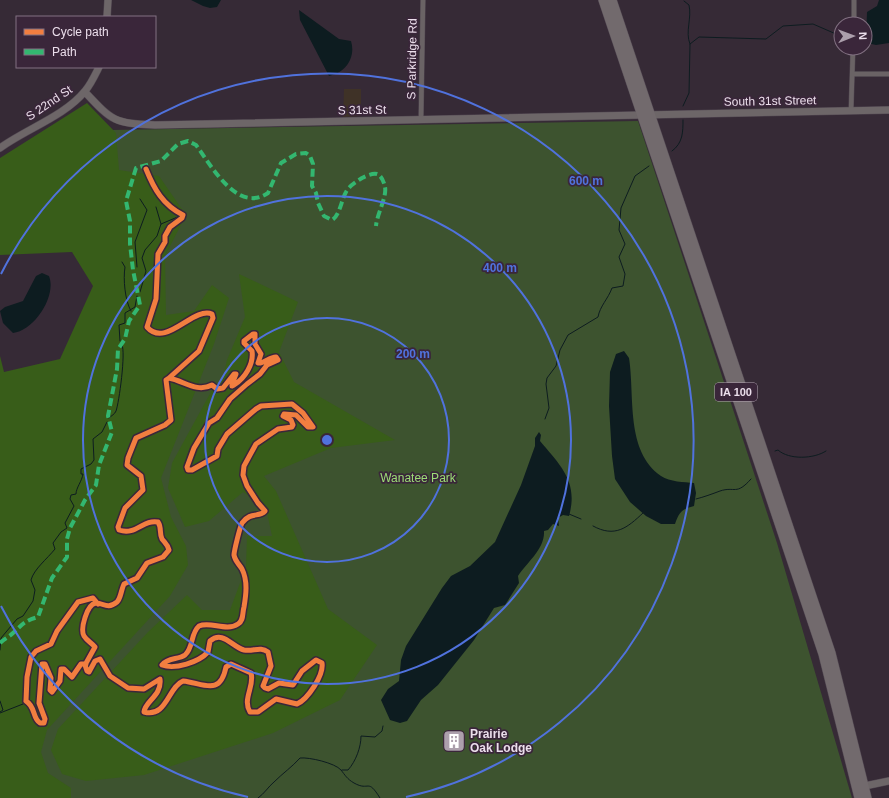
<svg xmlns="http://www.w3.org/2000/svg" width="889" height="798" font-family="Helvetica,sans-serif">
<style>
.industrial{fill:#3f3227}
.green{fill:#3d532f}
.forest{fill:#385d19}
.water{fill:#0d1c20}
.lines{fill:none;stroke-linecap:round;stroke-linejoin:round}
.stream{stroke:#0d1c20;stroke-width:1}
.street-casing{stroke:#524852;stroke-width:5.5}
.secondary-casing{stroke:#524852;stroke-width:8}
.highway-casing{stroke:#524852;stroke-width:10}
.street{stroke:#6a6365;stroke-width:4.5}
.secondary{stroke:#6d6668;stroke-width:7}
.highway{stroke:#726a6d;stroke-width:9}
.quiet{stroke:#33b770;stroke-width:4;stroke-dasharray:8 4;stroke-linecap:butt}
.cycleway-casing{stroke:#3a263a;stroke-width:8}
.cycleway{stroke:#f27e40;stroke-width:5}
.ring{fill:none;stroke:#5072dd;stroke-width:2}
.labels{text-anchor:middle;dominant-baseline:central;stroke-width:3.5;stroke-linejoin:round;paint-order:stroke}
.shield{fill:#3a263a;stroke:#b6a7b6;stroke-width:1}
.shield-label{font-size:11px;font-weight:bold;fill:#ebdeeb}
.street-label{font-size:12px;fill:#ebdeeb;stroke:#3a263a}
.park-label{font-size:12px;fill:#9cdd76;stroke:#3a263a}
.poi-label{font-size:12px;font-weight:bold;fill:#ebdeeb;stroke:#3a263a;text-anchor:start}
.centre{fill:#5072dd;stroke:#3a263a;stroke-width:2}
.ring-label{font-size:12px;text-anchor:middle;font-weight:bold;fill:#5072dd;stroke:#3a263a;stroke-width:3.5;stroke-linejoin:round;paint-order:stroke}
</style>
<rect width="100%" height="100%" fill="#362a36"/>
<path class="industrial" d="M344,89H361V116L343,117Z"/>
<path class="green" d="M638,121L777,543L852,798H0V377L114,375L112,130Z"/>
<path class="forest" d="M87,103L116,133L119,170L159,176L186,215L165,256L166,315L194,311L212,285L229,298L214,344L161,478L171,517L186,546L188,565L170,596L47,730L41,752L48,773L71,788V798H0V356L4,372L60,359L93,286L72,252L0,255V158Z
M239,274L298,302L279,352L294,382L395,440L331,448L264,476L276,491L328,609L377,645L340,700L273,733L144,775L86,781L62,774L51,750L58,729L148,632L187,595L202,610H230L246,567L247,536H272L266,508L243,492L209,521L185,527L168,488L172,463L212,390L221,386L227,360L245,317Z"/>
<path class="water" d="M191,0H221L217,7L210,8L203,6Z
M879,0H889V43L876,45L867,43L866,41L867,12L877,6Z
M299,10L339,39L351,41C356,57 346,73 329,76L300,20Z
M42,273L49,276C57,296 34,331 13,333L3,323L0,311L5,307L23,301L36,276Z
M624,351L629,358C635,396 625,451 661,476C670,482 684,482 694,483L696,493L694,506C682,509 679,512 675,524H661L646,516L630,502L615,479L612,456L609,406L610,372L616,354Z
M539,432L541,435L540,441C559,464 579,481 569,516L563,515L558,518L559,526L553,524L548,530L544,531C545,549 527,562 518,576L519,583L505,605L494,608L474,640L438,685L421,700L407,721L400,723L390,720L381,700L388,689L399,681L401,660L406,646L442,588L451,576L470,566L495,542L521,485L535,446V438Z"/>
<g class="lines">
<path class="stream" d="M690,44L699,37L766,39L783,26L813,24L836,34
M683,106L689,93L690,44C685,32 692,18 689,5L684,1
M672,151C683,143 683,132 683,120
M156,207L161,224
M122,262L125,267C123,279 125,301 131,311
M137,267L135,242L147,210L140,199
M140,292L146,271L142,258L145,250L157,236L161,224L180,216
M120,341L119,325L125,323V313L135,307L137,296
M109,418C111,416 115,414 116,411C119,403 126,352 122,345
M545,419L549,408L546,384L547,378L556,366L560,350L568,335L598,317C600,306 608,299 612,288L623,286L625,274L619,257L625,244L619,230L621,208L635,176L649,166
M775,451L778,450C789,460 814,459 826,451
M696,499C704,497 712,494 720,491C735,486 736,496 751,479
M569,514L581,519
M593,526C615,538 627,528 643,513
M0,650L1,638L17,619L23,616L33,601L35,590L31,580C34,569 47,559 55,549L53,543L61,532L67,528L65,523L74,506L70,499L71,495L76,494C76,488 82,481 83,474H81V469L91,464L94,460L93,439L102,432L107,422
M0,701L3,710L0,712
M0,713L23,704
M342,770H348C356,761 361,747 361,736L375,737L382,731L383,726
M258,798C265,793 268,787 274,782C283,773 292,767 300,758C309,757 335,763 341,770C345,775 347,779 354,783C370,792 367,777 380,798"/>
<g class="street-casing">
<path id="street" d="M854,24V0
M853,74H889
M851,111L853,48
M421,119L423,0"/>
</g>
<g class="secondary-casing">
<path id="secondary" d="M107,17L108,0
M85,92C113,122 114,123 155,125L889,110
M0,148C26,129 65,116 85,91C91,84 95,75 99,67
M860,787L889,781"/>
</g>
<g class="highway-casing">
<path id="highway" d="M603,0L823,654L859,798
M612,0L831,653L867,798"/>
</g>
<use href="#street" class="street"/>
<use href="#secondary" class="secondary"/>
<use href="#highway" class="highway"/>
<path class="quiet" d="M0,643C4,639 9,637 13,633C23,624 24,621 38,617L52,578L67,557V539L70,528L85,500L96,485L99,465L112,432L108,416L117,369L118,349L125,339L129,321L140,305L133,270L130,244V221L126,201L136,168L161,161L178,144L188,141L196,145C211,165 237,214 268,193L281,163L296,154L306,153L310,156L313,164L312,186L316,193L318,203L324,216L332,220C340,215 341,201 346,192C349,186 356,182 362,178C366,176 372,173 377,174C381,175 384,182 385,187C387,197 377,214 376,226"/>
<g class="cycleway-casing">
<path id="cycleway" d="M146,169C154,189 163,205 183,215L182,218L170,227L165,236V242L158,254L156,299L147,327C166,349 193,306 212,314L213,318L199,351L169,378
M253,334H255V344L261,354L258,363C264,364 269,357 276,357L278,360L267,365L260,374L247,384L230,399L217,418L209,423L194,448L187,467L188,470H192L217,456L218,449L227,434L256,409L261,406L292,404L303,413L313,427H308L296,415L284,414L283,416L291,420L293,425L292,427L278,429L256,444L244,466L243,475L247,486L258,503L265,511C259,518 251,511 242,523C240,527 234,551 234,555C235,561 239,564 242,569C248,581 246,595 244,607C242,614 244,620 238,624C226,632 211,621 199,626C190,634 194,647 185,655C178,660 168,657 162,665C175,670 199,662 208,652L210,641C223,630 232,647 244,650C253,652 260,646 268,652L271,666L263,686L265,688L268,689L279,683L293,685L302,671L316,660L322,663C324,675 308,699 297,704L276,699L258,712H250C242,699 255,686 251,673L231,664L226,667C220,697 203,683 183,681C168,687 167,718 144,712C145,701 162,696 160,679L144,689L128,688L110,676L100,659L95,661L89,672L87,671L85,665L95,647C92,643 87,641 84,636C80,629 87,604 96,603C104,603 107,610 117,602C121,598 121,590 124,584L137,578L147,563L163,557L169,550C168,545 165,543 162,539C159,533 162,528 158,522C143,519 136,536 119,530L118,527L125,508L143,490L141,476L127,465L128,458L136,438L165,425L171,420L166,380L169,378C184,381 197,393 212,385L217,389L223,388L234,374H236L232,384V386L234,385C245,378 254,364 252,351L244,343V341Z
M26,701C36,707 32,718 40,723H44L45,719L39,703L42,664H45L51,678L50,690L52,692L60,681L61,669H64L72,677L81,664H86
M26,701L27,677L31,657L36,651L51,644L57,631L78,602L93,598L98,604"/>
</g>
<use href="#cycleway" class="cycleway"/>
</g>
<g class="ring">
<circle cx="327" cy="440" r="122"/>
<circle cx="327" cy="440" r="244"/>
<path d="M248 797A366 366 0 0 1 1 606M1 274A366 366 0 1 1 406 797"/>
</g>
<defs>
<g id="building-square" transform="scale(1.15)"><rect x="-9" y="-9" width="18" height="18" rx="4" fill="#ac9fac" stroke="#3a263a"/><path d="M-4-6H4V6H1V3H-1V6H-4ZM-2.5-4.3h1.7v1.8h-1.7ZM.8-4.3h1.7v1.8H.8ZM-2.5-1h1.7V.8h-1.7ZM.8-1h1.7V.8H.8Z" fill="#fff"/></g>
</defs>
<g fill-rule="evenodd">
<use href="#building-square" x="454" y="741"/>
</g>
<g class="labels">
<rect class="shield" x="715" y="383" width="42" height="18" rx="3"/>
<g class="shield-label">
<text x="736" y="392">IA 100</text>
</g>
<g class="street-label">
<text transform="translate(412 59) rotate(-89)">S Parkridge Rd</text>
<text transform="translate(770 101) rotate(-1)">South 31st Street</text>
<text transform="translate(49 103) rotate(-34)">S 22nd St</text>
<text transform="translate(362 110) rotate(-1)">S 31st St</text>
</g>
<g class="park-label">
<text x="418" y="478">Wanatee Park</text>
</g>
<g class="poi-label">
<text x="470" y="734">Prairie<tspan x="470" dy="14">Oak Lodge</tspan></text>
</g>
</g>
<circle cx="327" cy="440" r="6" class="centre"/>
<g class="ring-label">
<text x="586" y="185">600 m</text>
<text x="500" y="272">400 m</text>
<text x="413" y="358">200 m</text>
</g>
<rect x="16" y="16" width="140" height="52" fill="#3a263a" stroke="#817081"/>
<rect x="24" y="29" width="20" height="6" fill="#f27e40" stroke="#817081"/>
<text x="52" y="36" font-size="12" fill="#ebdeeb">Cycle path</text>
<rect x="24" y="49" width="20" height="6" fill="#33b770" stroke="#817081"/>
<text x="52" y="56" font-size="12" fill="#ebdeeb">Path</text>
<g transform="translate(853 36) rotate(89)"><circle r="19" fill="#3a263a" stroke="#817081"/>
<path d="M0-3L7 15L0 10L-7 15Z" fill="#ac9fac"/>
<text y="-6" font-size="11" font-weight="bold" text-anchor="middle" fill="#ebdeeb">N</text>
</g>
</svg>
